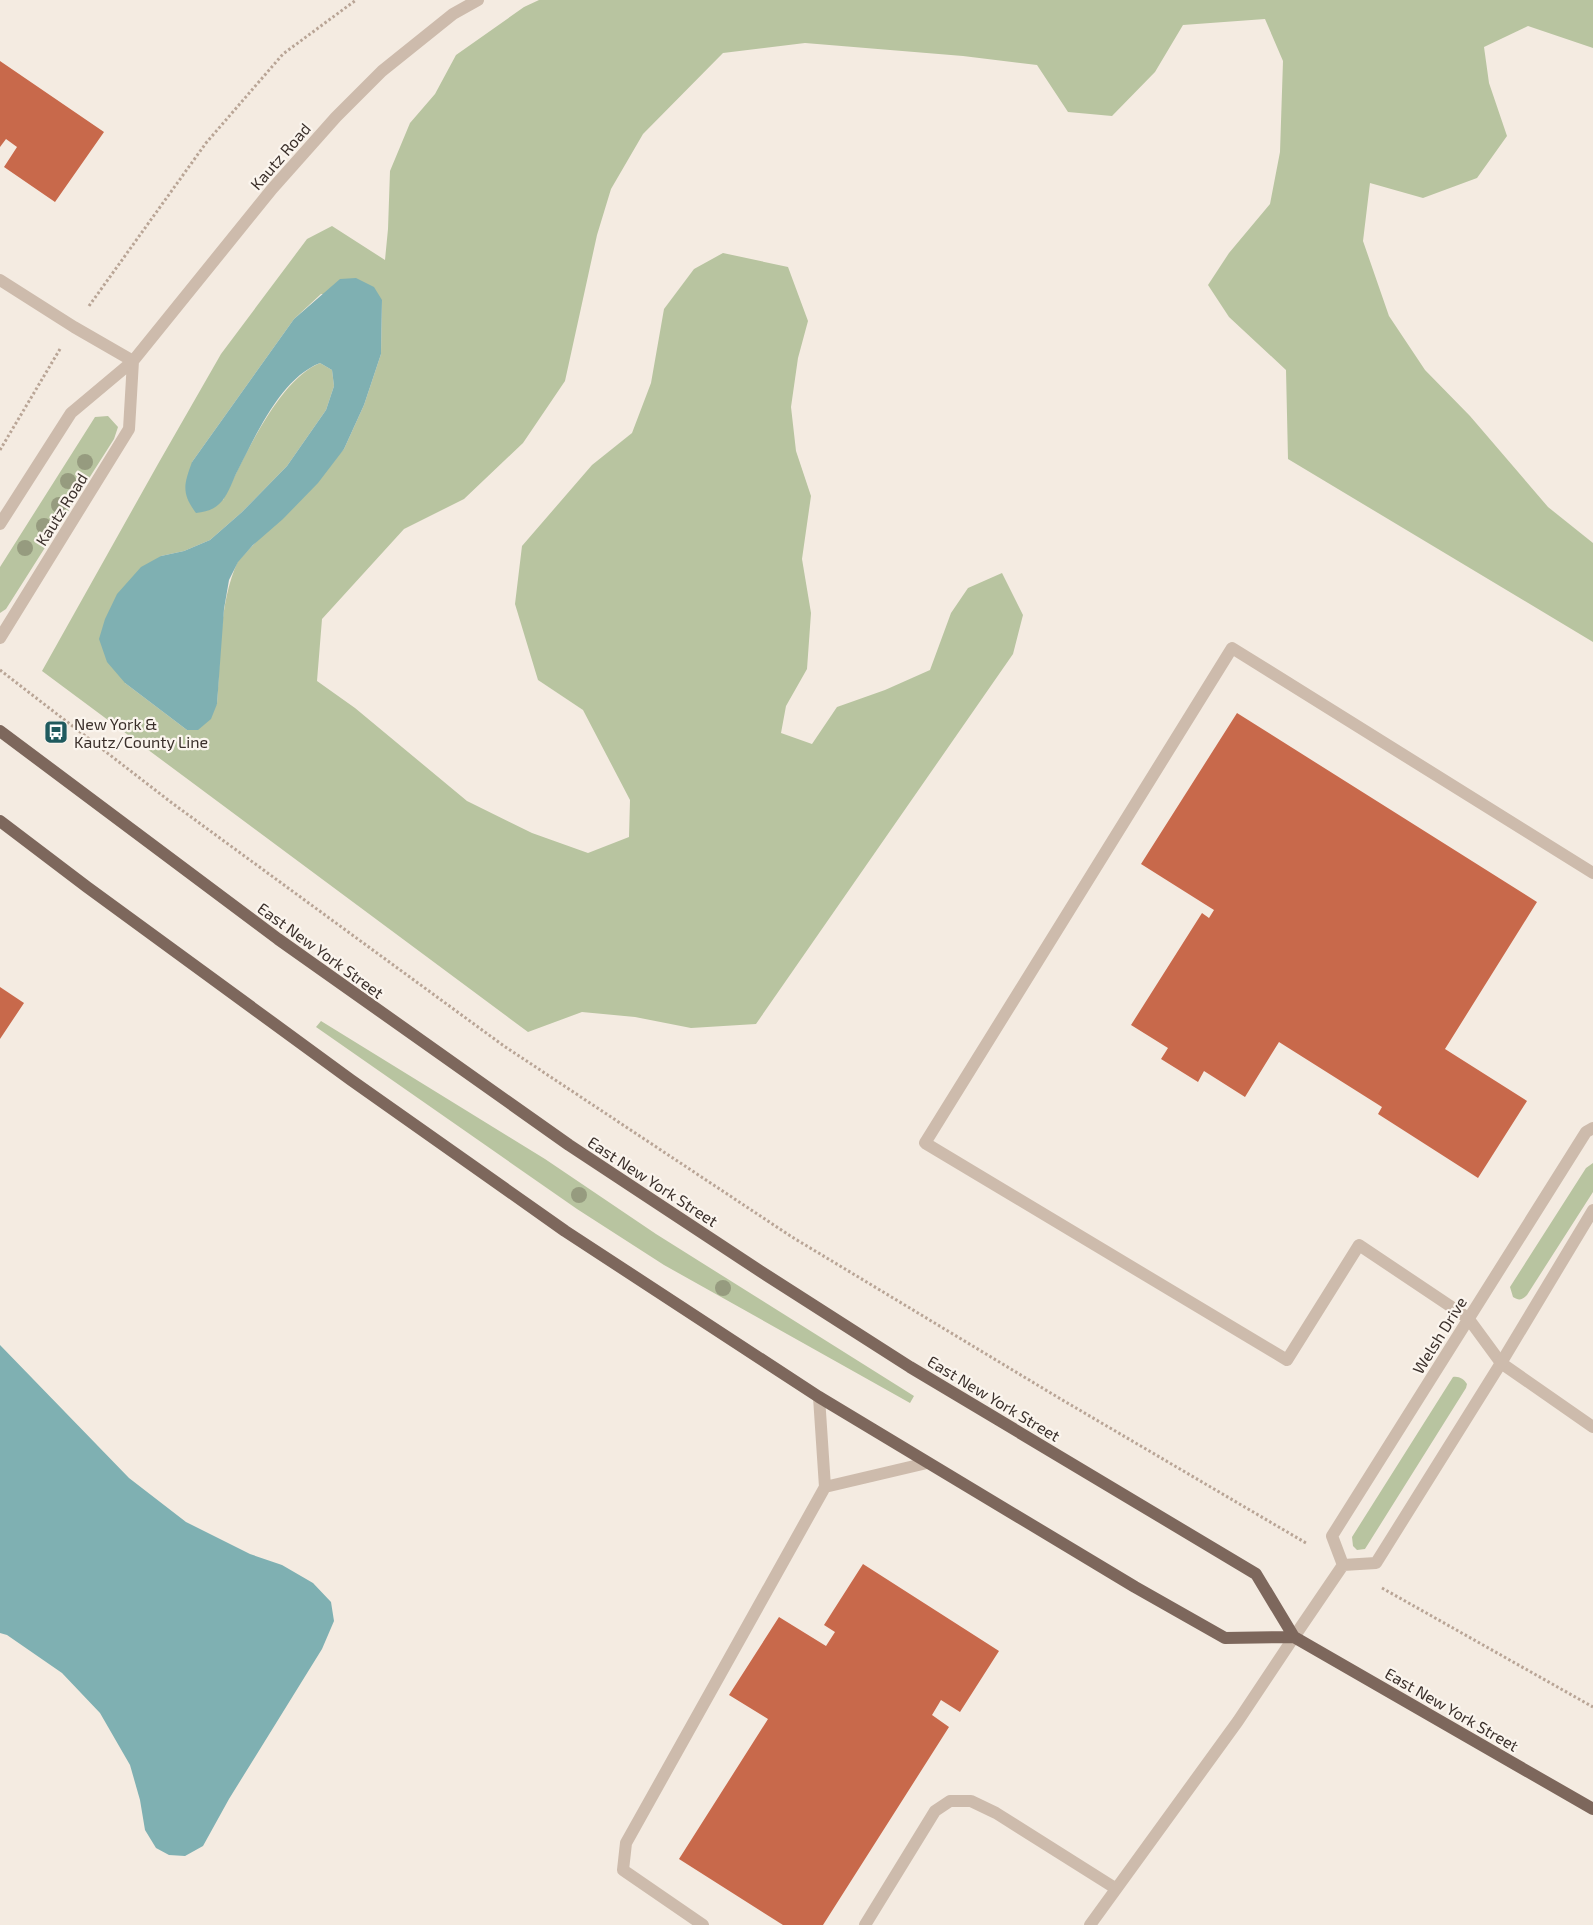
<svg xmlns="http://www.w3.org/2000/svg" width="1593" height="1925" font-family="'Exo 2',sans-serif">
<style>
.green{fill:#b8c4a0;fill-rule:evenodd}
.water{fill:#7fb0b2}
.building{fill:#c8694b}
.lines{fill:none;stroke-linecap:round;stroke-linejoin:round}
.path{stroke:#b9a596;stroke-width:3;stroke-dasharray:2.5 2.5;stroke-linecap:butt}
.lane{stroke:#cdbbac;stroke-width:12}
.street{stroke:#cdbbac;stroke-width:12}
.primary{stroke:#7d675c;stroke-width:12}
.tree{fill:#969b7f}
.labels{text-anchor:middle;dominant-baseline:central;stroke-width:4.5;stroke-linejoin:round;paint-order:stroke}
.street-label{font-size:16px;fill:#3b302b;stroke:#fbf5ee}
.poi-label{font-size:16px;fill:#3b302b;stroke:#fbf5ee;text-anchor:start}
</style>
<rect width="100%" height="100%" fill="#f4ebe1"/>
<path class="green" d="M539,0H1593V48L1528,26L1484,47L1489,83L1507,136L1477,178L1423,198L1370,183L1363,241L1389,316L1425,370L1470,416L1548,507L1593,543V642L1288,459L1286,370L1229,317L1208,285L1229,253L1270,204L1280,152L1283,61L1265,19L1183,25L1155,72L1112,116L1068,112L1037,65L963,56L805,43L723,53L643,134L611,189L597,235L565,381L523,443L464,499L404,529L322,619L317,681L355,708L467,801L532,833L588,853L629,837L630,800L583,710L538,680L515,604L522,546L592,465L632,433L651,383L664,309L694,269L723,253L788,267L808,321L798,358L791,407L796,451L811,496L802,559L811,613L807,669L786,706L781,733L812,744L837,707L885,690L930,670L951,613L968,588L1002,573L1023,615L1013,654L756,1024L691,1028L635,1017L582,1012L528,1032L42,671L158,464L221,354L307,239L332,226L385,260L388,229L390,171L410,123L435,94L456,55L524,7ZM321,294L382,300L381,354L364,405L344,449L238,561C218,605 221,657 217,704L187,730L125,683L161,556L184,551L210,540L242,512L287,466L326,410L334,386L332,370L320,363C278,380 243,460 223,500L192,462L294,319Z
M108,416L118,427L114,439L6,609L0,613V567L95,417Z
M321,1021L545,1159L656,1234L914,1396L910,1403L664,1265L577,1209L316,1027Z
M1593,1163V1192L1527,1295C1522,1300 1519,1301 1513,1297L1510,1287L1586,1168Z
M1453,1377C1459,1376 1464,1379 1467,1384L1466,1388L1365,1549L1357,1550L1353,1546L1352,1537Z"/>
<path class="water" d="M356,278L374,287L382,300L381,354L364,405L344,449L318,483L283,519L253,545L238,562L229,580L224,609L217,704L211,719L198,730H187L125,683L107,662L99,639L105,619L117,594L141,567L161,556L184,551L210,540L242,512L287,466L326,410L334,386L332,370L320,363C281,378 256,435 238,470C233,479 229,493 222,501C215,509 207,512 196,513C181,493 184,484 192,462L294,319L340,279Z
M0,1345L129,1478L186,1522L250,1554L282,1565L313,1583L331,1602L334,1621L322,1649L229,1799L203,1846L185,1856L169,1855L156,1848L145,1830L140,1800L130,1765L100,1713L62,1673L7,1635L0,1633Z"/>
<path class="building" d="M0,61L104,132L55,202L4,167L17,147L6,139L0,147Z
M1237,713L1537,902L1445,1049L1527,1101L1478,1178L1378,1114L1382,1107L1279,1042L1245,1097L1204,1071L1198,1082L1161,1059L1168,1048L1131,1025L1202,913L1209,918L1214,910L1141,864Z
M0,987L24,1003L0,1039Z
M863,1564L999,1651L960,1712L941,1700L932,1715L949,1727L823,1925H783L679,1859L768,1719L729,1695L779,1617L826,1646L835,1632L824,1625Z"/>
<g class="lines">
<path class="path" d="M89,306L206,143L283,54L356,0
M0,450L60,349
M0,670L172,803L504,1046L792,1237L1059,1398L1306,1543
M1382,1588L1593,1707"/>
<path class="lane" d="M1593,873L1232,648L925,1143L1287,1360L1359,1245L1468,1318L1501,1363L1593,1427
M825,1487L927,1463
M703,1925L623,1870L626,1843L825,1487L819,1397
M865,1925L935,1811L950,1801H971L996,1813L1115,1888
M1090,1925L1238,1721L1294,1637"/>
<path class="street" d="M0,280L74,327L133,361
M0,524L71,413L133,361L272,189L336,117L382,71L453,14L478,0
M0,638L129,429L133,361
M1343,1565L1332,1536L1586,1132L1593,1128
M1343,1565L1376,1563L1501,1363L1593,1210
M1294,1637L1343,1565"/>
<path class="primary" d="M0,731L278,939L569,1145L760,1271L910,1367L1256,1574L1294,1637L1593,1809
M0,821L87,887L351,1080L565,1231L819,1397L1135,1587L1225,1638L1294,1637"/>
</g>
<g class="tree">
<circle cx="85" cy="462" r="8"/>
<circle cx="68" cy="481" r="8"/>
<circle cx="59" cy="505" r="8"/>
<circle cx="44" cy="526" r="8"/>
<circle cx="25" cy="548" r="8"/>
<circle cx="579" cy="1195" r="8"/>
<circle cx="723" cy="1288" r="8"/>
</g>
<defs>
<g id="bus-square" transform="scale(1.25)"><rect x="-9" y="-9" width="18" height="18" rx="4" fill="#1f5a5e" stroke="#fbf5ee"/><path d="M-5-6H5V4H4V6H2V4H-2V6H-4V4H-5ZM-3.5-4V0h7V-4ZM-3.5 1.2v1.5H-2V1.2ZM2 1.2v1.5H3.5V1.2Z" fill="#fff"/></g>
</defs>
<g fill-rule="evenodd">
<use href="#bus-square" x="56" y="732"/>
</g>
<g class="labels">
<g class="street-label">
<text transform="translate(280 156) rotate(-49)">Kautz Road</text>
<text transform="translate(61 509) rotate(-58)">Kautz Road</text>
<text transform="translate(321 950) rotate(36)">East New York Street</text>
<text transform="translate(653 1181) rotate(33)">East New York Street</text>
<text transform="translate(1439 1335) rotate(-58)">Welsh Drive</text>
<text transform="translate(994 1398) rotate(31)">East New York Street</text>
<text transform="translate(1452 1709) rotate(30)">East New York Street</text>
</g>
<g class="poi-label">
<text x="74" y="723">New York &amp;<tspan x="74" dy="18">Kautz/County Line</tspan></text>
</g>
</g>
</svg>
